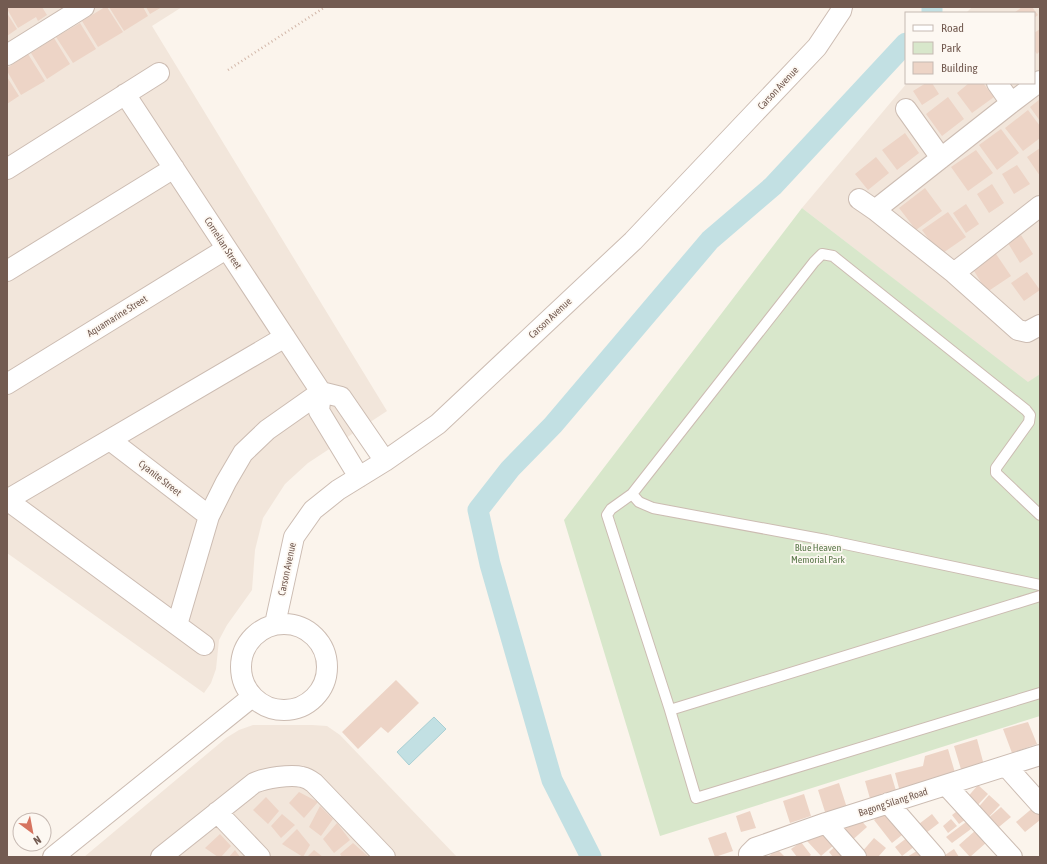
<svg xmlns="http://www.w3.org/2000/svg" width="1047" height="864" font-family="'Asap Condensed',sans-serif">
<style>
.residential{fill:#f2e6db}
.green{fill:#d8e7cb}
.water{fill:#c2e0e3;stroke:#a9cfd3}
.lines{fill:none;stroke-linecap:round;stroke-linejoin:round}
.canal{stroke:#c2e0e3;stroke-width:21}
.building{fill:#edd4c6}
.lane-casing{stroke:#ccbcb2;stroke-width:12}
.street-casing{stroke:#ccbcb2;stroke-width:22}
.path{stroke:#d2b7a9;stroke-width:2.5;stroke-dasharray:1 3;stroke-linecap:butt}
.lane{stroke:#fff;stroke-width:10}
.street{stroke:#fff;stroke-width:20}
.labels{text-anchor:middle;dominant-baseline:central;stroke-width:3.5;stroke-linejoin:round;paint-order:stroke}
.street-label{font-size:10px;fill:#735b51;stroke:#fdf8f2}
.park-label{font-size:10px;fill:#5a784a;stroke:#fdf8f2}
</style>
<rect width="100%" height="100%" fill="#fbf4ec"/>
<path class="residential" d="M7,7H182L152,26L387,411L308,463L285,484L263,518L255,550L252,590L227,625L219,640L216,669L211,683L204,693L7,553Z
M972,7H1040V374L1028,383L802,208L907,83H1034V13H966Z
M253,725H312L327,726L340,735L457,857H84L226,738L239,730Z"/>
<path class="green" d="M802,208L1028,382L1040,374V716L660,836L564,520Z"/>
<path class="water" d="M434,717L446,729L409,765L397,752Z"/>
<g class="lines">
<path class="canal" d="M932,13V7
M591,857L552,780L490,564L478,510L510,469L553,425L710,240L773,186L906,43"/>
</g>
<path class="building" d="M7,7H42L47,15L38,21L36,17L18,28L7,9Z
M105,7H107L123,32L98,47L82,21Z
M109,7H143L148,16L124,31Z
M146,7H162L150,14Z
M1022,7H1032L1038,15L1034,18V13H1014Z
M7,13L17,29L7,36Z
M80,23L96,49L73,63L56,37Z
M1040,29V51L1037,54L1034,50V33Z
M54,38L70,64L47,79L31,53Z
M28,54L45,81L21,95L7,71V68Z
M7,77L19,96L7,104Z
M926,83H932L939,94L922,105L913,91Z
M969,83H983L994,97L972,113L957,93Z
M948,97L964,119L942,136L926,114Z
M1040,99V121L1030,107Z
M1028,110L1040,126V138L1023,151L1005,128Z
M1001,129L1019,153L997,170L979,145Z
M905,133L919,153L897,170L882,150Z
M1040,148V176L1027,157Z
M976,150L993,173L968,191L951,167Z
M876,157L889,173L868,190L855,174Z
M1017,165L1030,184L1014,194L1002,174Z
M992,184L1004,203L989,213L977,194Z
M925,188L942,211L916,230L899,208Z
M966,204L979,224L966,233L953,213Z
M948,212L966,237L940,255L922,230Z
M1021,235L1033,254L1020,263L1008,243Z
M994,251L1011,276L987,292L971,266Z
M1027,272L1040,290L1024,301L1011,283Z
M396,680L419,703L388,733L381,727L358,749L342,732Z
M1028,722L1037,744L1012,753L1003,729Z
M977,739L985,769L963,776L954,746Z
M948,749L956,776L900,792L895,773L923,766L925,756Z
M891,774L897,794L871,802L865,781Z
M839,783L847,808L826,815L818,790Z
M978,785L988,794L974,809L965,800Z
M299,792L318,802L304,818L289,803Z
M804,794L811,816L790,823L783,801Z
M989,795L1000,805L986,820L1001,807L1011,817L994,831L975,811Z
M266,797L279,811L268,824L253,810Z
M320,806L333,819L321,836L309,827Z
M1035,806L1040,812V820L1025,832L1016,822Z
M889,808L907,831L892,843L874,820Z
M961,808L969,817L959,824L952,815Z
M750,811L756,828L741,832L736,816Z
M282,814L295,825L281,838L271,826Z
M932,814L939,823L922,836L915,827Z
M857,816L867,827L849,843L839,833Z
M951,819L957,826L948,833L943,826Z
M966,822L971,829L952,843L946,837Z
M337,823L350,840L334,853L323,839Z
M297,829L310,845L303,857L282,844Z
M821,829L834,845L821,856L807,841Z
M976,830L987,842L970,857L959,845Z
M726,832L733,851L715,857L708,838Z
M220,834L231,846L221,857H218L205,848Z
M908,837L915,846L902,856L895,847Z
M874,838L886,848L878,857H865L861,853Z
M801,842L811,855L808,857H797L791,849Z
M353,843L369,857H342L340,854Z
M839,843L851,857H833L829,852Z
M777,849L785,857H768Z
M920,849L925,857H907Z
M954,849L959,857H942Z
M235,850L240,857H229Z
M314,850L323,857H307Z"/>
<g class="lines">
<g class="lane-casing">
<path id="lane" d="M632,494L639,502L653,508L826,540L1040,585
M1040,515L996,473V468L1029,422L1030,415L1026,410L833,256L822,254L814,262L632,494L611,509L607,515L670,710L696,798L1040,693
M670,710L1040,596"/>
</g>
<g class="street-casing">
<path id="street" d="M7,55L84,7
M997,83L1011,103
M125,94L321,392L319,411L359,477
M906,109L941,158
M7,169L159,73
M859,199L875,210L954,273L1018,330L1027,332L1040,325
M875,210L1011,103L1040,81
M7,271L174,168
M954,273L1040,206
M7,384L226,249
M321,392L341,397L385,461
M110,440L209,516
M7,500L285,337
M7,500L204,645
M241 667a43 43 0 1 1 86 0a43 43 0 1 1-86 0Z
M275,624L294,537L313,510L338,490L385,461L438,424L633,241L817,47L841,11L842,7
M177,625L209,516L226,482L243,453L267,430L321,392
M1006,766L1040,804
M946,785L1012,857
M888,803L935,857
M217,812L260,857
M826,823L856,857
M53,857L252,697
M161,857L254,783C265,778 291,774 302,777C307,778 310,780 314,783L385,857
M750,857L749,854L755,848L826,823L1040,755"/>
</g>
<path class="path" d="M228,70L325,7"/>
<use href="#lane" class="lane"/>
<use href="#street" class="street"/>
</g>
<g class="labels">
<g class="street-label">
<text transform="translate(778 88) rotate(-47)">Carson Avenue</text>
<text transform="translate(223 243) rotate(57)">Cornelian Street</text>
<text transform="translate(117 316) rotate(-32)">Aquamarine Street</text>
<text transform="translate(550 318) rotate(-43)">Carson Avenue</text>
<text transform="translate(160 478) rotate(38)">Cyanite Street</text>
<text transform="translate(287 569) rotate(-78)">Carson Avenue</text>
<text transform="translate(893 802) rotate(-18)">Bagong Silang Road</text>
</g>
<g class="park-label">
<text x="818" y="547">Blue Heaven<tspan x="818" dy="12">Memorial Park</tspan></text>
</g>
</g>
<rect width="1047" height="864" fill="none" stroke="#735b51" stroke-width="16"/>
<rect x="905" y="12" width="130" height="72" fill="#fdf8f2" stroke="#c6b9b2"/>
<rect x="913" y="25" width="20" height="6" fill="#ffffff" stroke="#c6b9b2"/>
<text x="941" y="32" font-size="12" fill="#735b51">Road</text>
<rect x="913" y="42" width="20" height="12" fill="#d8e7cb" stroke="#c6b9b2"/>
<text x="941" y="52" font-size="12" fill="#735b51">Park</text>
<rect x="913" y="62" width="20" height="12" fill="#edd4c6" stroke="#c6b9b2"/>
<text x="941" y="72" font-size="12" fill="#735b51">Building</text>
<g transform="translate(32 832) rotate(148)"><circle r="19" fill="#fdf8f2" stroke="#c6b9b2"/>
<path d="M0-3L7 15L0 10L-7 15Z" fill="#d67460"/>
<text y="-6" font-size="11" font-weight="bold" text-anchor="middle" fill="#735b51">N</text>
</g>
</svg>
